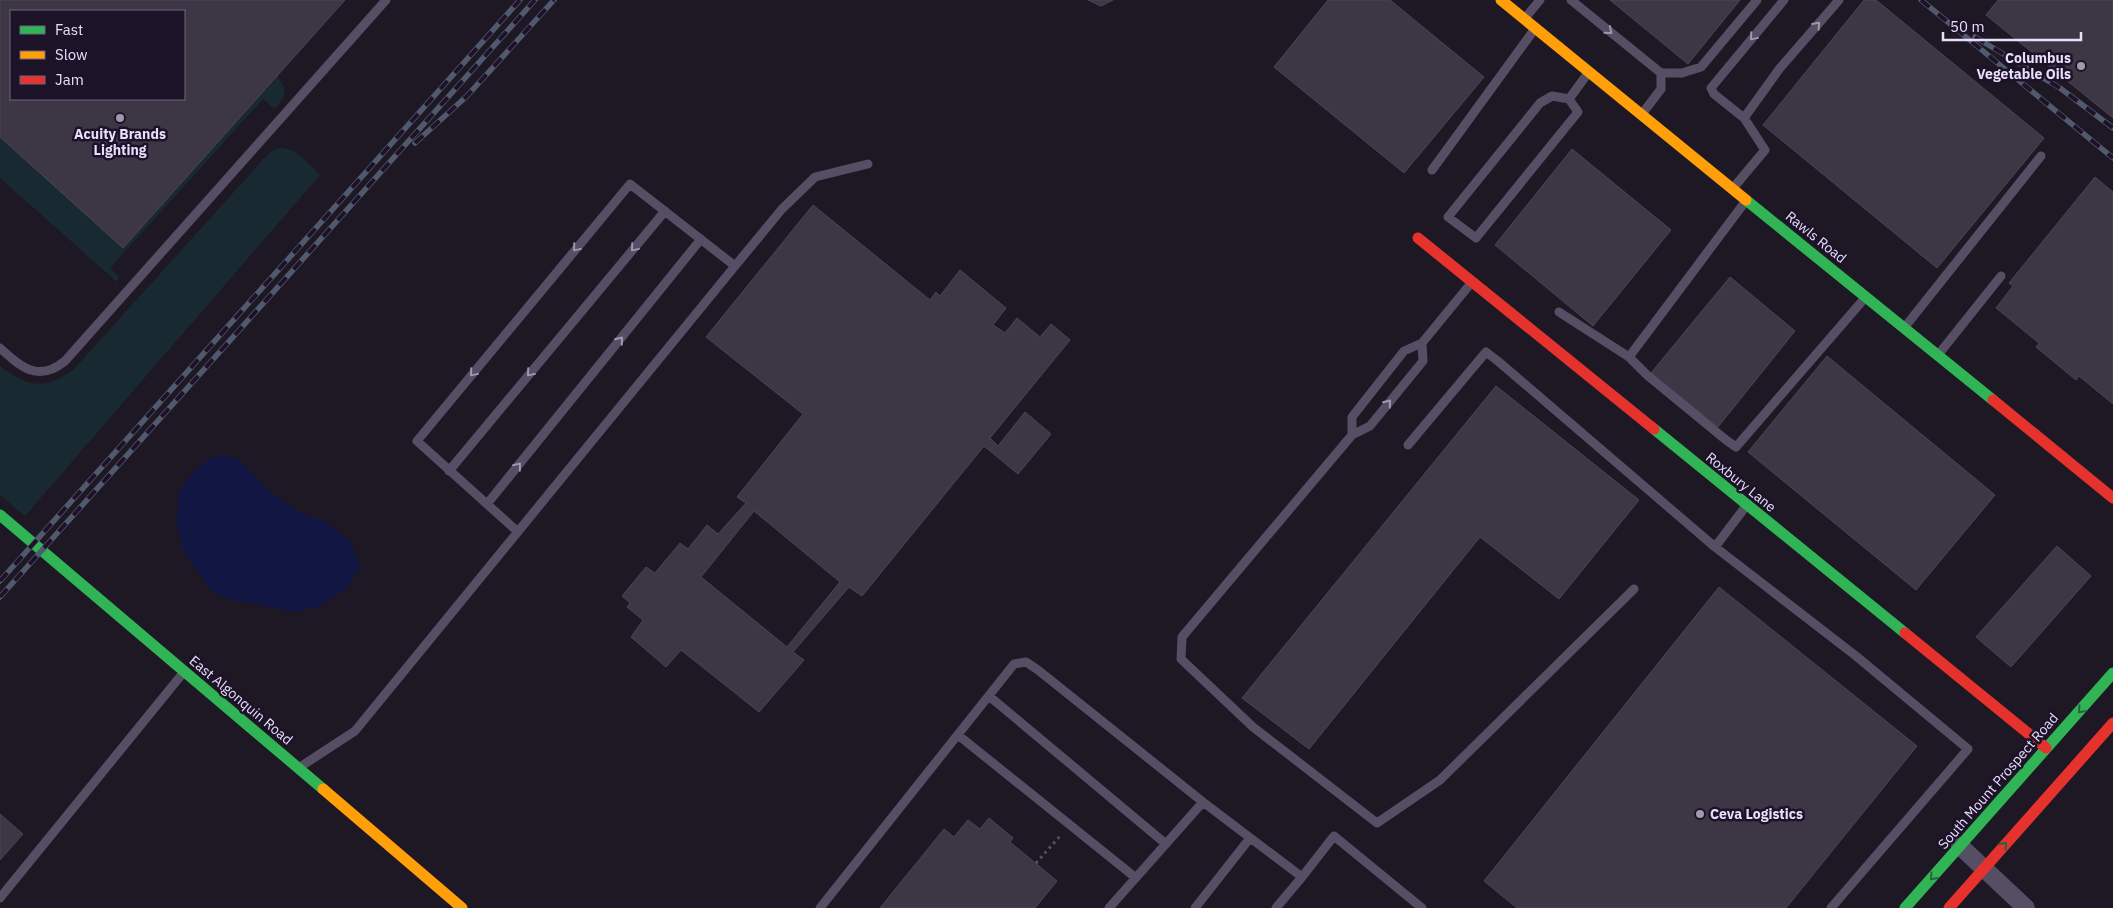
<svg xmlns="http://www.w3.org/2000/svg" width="2113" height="908" font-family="'IBM Plex Sans',sans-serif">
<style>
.green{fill:#182931}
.water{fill:#111642}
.building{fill:#3d3745;stroke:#4c4456;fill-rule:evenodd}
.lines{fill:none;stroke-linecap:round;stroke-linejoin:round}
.path{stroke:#515565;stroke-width:3;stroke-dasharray:2.5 4;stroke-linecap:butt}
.lane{stroke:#554e64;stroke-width:9}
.street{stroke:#554e64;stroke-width:18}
.fast{stroke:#30b455;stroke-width:11}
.slow{stroke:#ff9f0a;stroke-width:11}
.jam{stroke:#e5322d;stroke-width:11}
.rail-casing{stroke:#50596d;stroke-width:5.5}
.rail{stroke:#1d1329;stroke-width:4;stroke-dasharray:11;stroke-linecap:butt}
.oneway{stroke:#9f96b0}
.oneway2{stroke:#26643f}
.poi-dot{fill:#a299b0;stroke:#1d1329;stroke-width:2}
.labels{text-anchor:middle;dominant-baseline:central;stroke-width:5;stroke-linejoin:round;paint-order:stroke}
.poi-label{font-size:14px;font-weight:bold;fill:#e9defc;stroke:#1d1329;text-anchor:end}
.street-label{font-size:14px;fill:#e9defc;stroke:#1d1329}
</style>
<rect width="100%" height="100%" fill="#1e1824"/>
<path class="green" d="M277,75L284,87V96L277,107L273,108L263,99L110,268L119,277L117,282L0,178V137L123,247Z
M279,148C296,147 308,164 320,175L25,516L0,495V366C27,387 45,391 74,369L269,153Z"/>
<path class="water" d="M222,455L239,459L270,492L301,513L325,521L351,542L360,566L347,588L318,607L293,612L225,598L211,590L184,552L176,519L179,493L188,478L207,460Z"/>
<path class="building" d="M0,0H345L123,248L0,137ZM11,11H184V99H11Z
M1088,0H1113L1101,6Z
M1328,0H1390L1484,77L1404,173L1274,67Z
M1610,0H1740L1688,64Z
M1864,0H1876L2044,138L1937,268L1763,125Z
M1998,0H2113V118L1986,15Z
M1572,149L1671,230L1593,326L1495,245Z
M2095,177L2113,192V404L2079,376L2076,380L2036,347L2039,343L1996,308L2013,286L2009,283Z
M813,205L930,300L936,292L940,296L960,270L1006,308L993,325L1005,333L1017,318L1040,337L1051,324L1070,340L990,438L998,446L1025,412L1051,434L1018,474L984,446L862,596L849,587L793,652L804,660L759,712L681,650L666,667L631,637L643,620L627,607L630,603L622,596L646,567L655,573L680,543L688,549L707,525L718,534L746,503L737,497L803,414L706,337ZM754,511L840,582L787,647L701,577Z
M1730,277L1795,331L1718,427L1651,373Z
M1827,356L1995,495L1916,590L1748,452Z
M1496,386L1639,500L1559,599L1480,537L1309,749L1242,698Z
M2057,546L2091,576L2011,667L1976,637Z
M1719,587L1917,746L1786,908H1517L1484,881Z
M0,814L23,834L0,860Z
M989,818L1013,838L1010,842L1057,881L1035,908H880L944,829L954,837L968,820L980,829Z"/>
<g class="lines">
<path class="path" d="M1036,863L1062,834"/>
<path class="lane" d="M1571,0L1661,73H1682L1701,67L1757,0
M1526,17L1540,0
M1552,96L1569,99L1578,112L1476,238L1448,217L1540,103Z
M1569,99L1588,73
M1642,114L1661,89V73
M1744,118L1780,68L1839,0
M1432,170L1534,30
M1734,187L1765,150L1744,118L1714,94L1711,88L1784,0
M1745,202L1629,357L1647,375L1726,440L1736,447L1864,299
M735,266L782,209L815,177L868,164
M1559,312L1629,357
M1904,328L2041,156
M1422,343L1423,361L1370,426L1352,435L1182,637L1181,659L1253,727L1377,823L1440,780L1634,589
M0,348C21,367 38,383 65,361L386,0
M1938,355L2001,276
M1352,435V417L1404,351L1422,343L1472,282
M1408,445L1486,352L1499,362L1715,547L1746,506
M449,471L665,211
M487,504L701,239
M1715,547L1856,656L1968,749L1831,908
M989,696L1166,844
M958,735L1136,878
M300,767L355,731L735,266L630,184L417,441L518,532
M0,898L183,673
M820,908L1014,664L1026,662L1038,670L1203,802
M1109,908L1203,802L1302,877L1334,836L1422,908
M1195,908L1250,838
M1276,908L1302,877"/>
<path class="street" d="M1960,846L2026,908"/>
<path class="fast" d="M1746,200L1993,400
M1654,429L1905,633
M0,515L323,789
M1905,908L2113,673"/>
<path class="slow" d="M1501,0L1746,200
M323,789L462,908"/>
<path class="jam" d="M1418,238L1654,429
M1993,400L2113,498
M1905,633L2046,748
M1949,908L2113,723"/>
<g class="rail-casing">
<path id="rail" d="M1921,0L2113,158
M1975,37L2060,88L2113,128
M415,143L467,96L554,0
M0,581L520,0
M0,597L535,0"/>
</g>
<use href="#rail" class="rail"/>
</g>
<defs><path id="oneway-chevron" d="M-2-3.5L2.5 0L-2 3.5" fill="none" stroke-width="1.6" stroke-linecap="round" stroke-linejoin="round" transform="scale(1.25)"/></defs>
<g class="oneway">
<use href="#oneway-chevron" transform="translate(1817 25) rotate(-49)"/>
<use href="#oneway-chevron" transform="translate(1609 31) rotate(39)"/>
<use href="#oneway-chevron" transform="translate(1753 37) rotate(130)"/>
<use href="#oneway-chevron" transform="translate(576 248) rotate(130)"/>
<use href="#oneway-chevron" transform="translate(634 248) rotate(130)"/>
<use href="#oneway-chevron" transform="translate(620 340) rotate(-51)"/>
<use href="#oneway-chevron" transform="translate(473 373) rotate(130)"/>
<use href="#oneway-chevron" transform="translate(530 373) rotate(130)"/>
<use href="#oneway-chevron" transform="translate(1388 403) rotate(-51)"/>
<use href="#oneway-chevron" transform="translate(518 466) rotate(-51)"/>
</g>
<g class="oneway2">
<use href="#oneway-chevron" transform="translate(2081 710) rotate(132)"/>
<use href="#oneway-chevron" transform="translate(2004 845) rotate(-48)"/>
<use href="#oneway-chevron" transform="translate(1933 877) rotate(132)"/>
</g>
<g class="poi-dot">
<circle cx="2081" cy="66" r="5"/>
<circle cx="120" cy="118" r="5"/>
<circle cx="1700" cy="814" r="5"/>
</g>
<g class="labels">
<g class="poi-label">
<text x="2071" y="58">Columbus<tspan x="2071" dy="16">Vegetable Oils</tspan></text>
<text x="120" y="134" text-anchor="middle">Acuity Brands<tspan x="120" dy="16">Lighting</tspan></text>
<text x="1710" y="814" text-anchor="start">Ceva Logistics</text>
</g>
<g class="street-label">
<text transform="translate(1816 237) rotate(39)">Rawls Road</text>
<text transform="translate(1741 482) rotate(39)">Roxbury Lane</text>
<text transform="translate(241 700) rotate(40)">East Algonquin Road</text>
<text transform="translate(1998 781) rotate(-49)">South Mount Prospect Road</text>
</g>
</g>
<rect x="10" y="10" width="175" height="90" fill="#1d1329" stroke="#6f647d"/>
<rect x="20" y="26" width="25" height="8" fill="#30b455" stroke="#6f647d"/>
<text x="55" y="35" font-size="15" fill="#e9defc">Fast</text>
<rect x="20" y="51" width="25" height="8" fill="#ff9f0a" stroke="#6f647d"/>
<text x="55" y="60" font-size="15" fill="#e9defc">Slow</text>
<rect x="20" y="76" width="25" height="8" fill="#e5322d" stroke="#6f647d"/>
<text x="55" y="85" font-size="15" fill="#e9defc">Jam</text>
<path d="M1943 32v8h138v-8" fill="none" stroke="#e9defc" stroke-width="2.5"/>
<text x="1950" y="32" font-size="15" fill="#e9defc" stroke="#1d1329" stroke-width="4" paint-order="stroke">50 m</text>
</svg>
